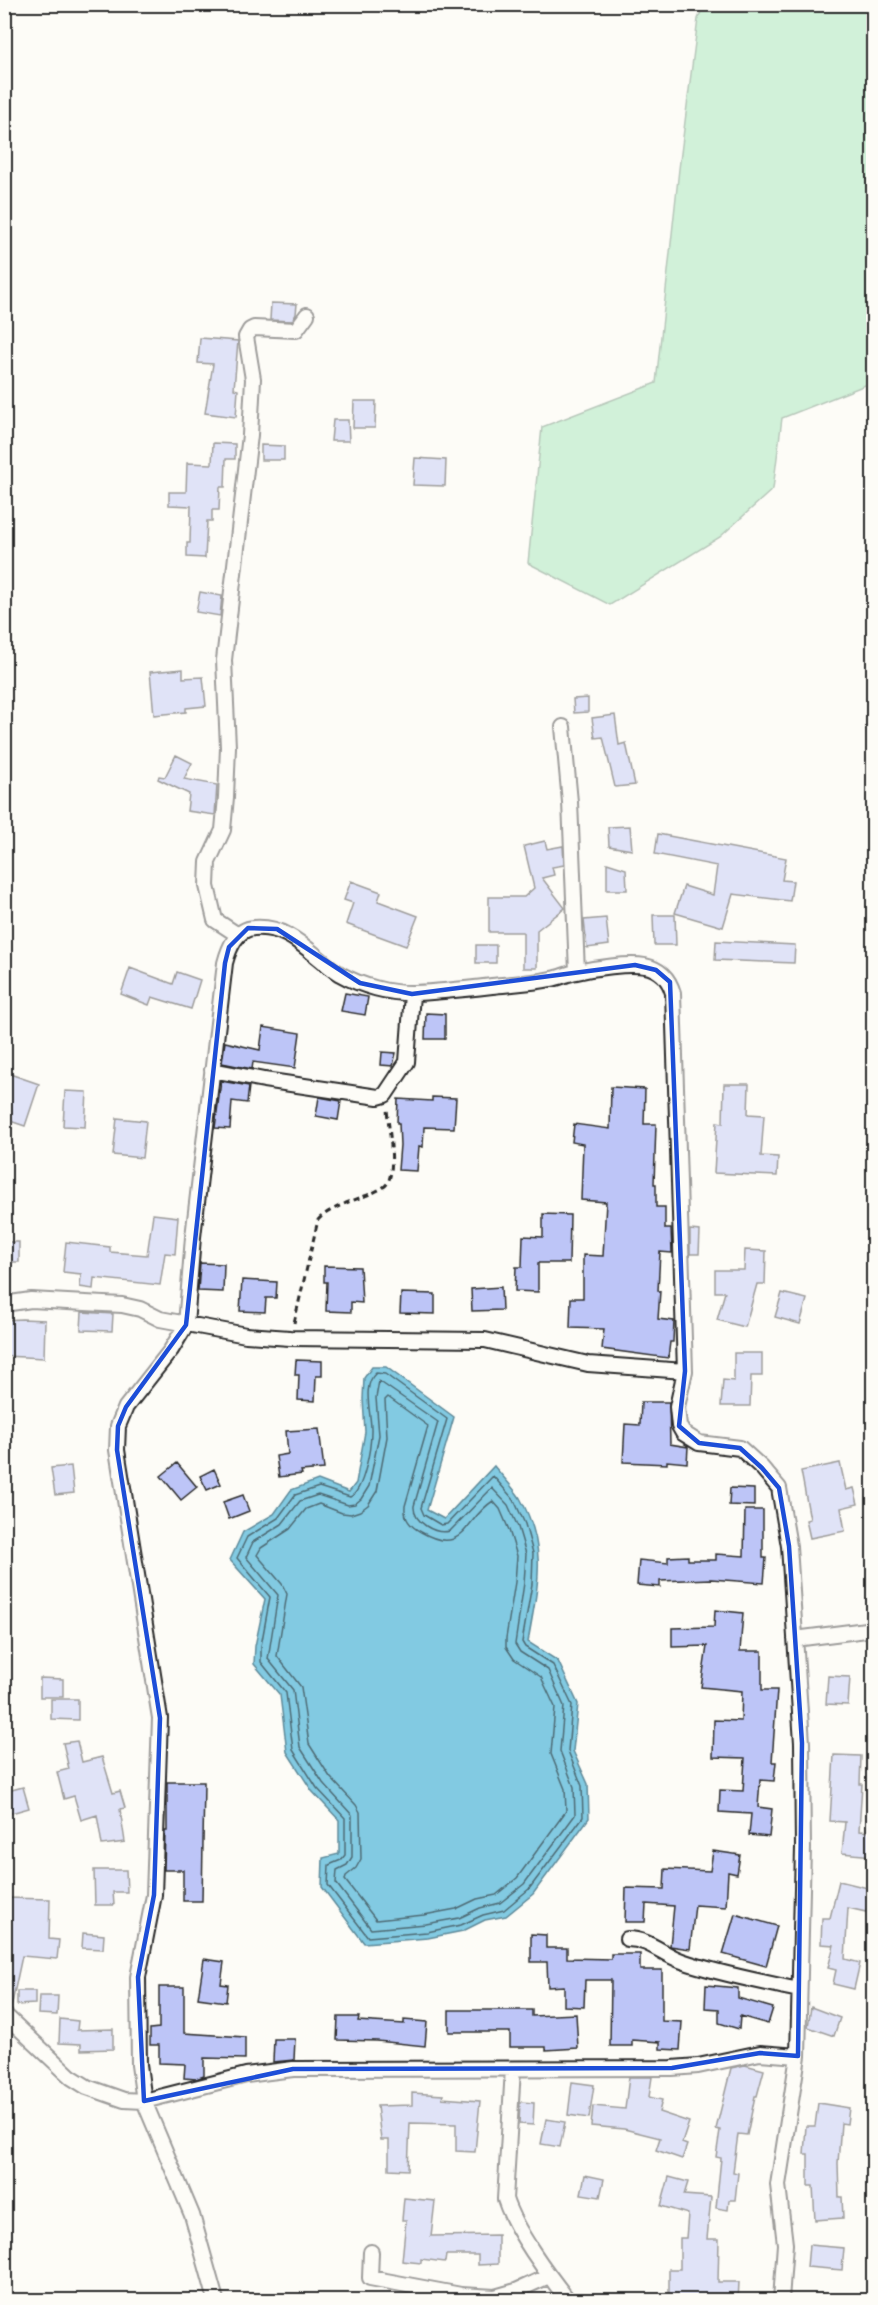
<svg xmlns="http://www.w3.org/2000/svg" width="878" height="2305" font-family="Sriracha,sans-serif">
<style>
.green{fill:#9be4b3;stroke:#63886f;stroke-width:1.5}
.water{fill:#82cae2;stroke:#5f8a99;stroke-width:1.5}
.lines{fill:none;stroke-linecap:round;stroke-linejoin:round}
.shore{stroke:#4e6b74;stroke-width:1.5}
.building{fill:#bdc5f7;stroke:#2b2b2b;stroke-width:1.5}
.minor-casing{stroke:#2b2b2b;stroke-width:18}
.path{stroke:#2b2b2b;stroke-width:3;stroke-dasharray:6 4.5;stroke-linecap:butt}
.minor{stroke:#fdfcf7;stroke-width:14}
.marked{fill:none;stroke:#1d4ed8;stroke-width:4.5;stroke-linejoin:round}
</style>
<rect width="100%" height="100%" fill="#fdfcf7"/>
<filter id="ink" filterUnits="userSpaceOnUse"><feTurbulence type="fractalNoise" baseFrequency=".0167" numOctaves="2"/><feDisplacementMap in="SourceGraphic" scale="12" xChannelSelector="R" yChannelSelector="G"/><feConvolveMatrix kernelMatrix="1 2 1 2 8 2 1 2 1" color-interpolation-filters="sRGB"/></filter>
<g filter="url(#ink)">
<path class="green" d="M704,5H873V382L782,418L773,489L720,537L610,605L528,563L542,427L656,383L679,169L698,19Z"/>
<path class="water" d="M372,1367H386L454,1417L427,1510L444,1519L494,1466C502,1476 513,1487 520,1498C549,1549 537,1588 528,1642L558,1661L578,1704L573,1751L588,1784L589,1818L533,1894L506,1916L485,1920L463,1931L428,1938L364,1943L322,1887L323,1858L339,1854V1820L312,1791L287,1752L280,1695L254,1664L255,1646L265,1599L230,1560L243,1532L274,1514L291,1490L318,1480L349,1492L356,1483L365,1432L363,1399L364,1378Z"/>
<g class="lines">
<path class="shore" d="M376,1373L385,1374L447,1419L421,1508L424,1515L441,1525L447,1524L493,1476L514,1500L525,1524L533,1553L532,1584L522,1642L525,1647L553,1665L572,1705L568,1751L582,1786L583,1817L529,1889L504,1910L483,1915L461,1925L427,1932L368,1937L328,1885L329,1865L341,1860L345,1855V1818L317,1788L293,1750L286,1693L261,1662V1646L270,1597L237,1558L247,1537L278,1518L295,1495L319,1487L350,1497C364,1491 371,1447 371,1432C372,1414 361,1386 376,1373Z
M379,1381L438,1422L414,1506C413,1522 435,1535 450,1531L492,1488L508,1505L518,1527L526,1554L524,1583L515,1644L520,1652L548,1670L564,1706L560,1751L574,1787L575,1815L524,1884L500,1903L480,1908L459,1918L426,1924L371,1929L336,1883L337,1870L347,1865L352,1857V1815L323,1783L300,1747L293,1690L268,1659L278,1595L246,1557L253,1542L282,1524L300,1501L318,1495L348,1505L355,1504L361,1499L369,1486L379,1435L376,1398Z
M388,1397L428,1426L405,1506C404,1519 410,1526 421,1532C465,1557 463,1520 493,1501L500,1509L509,1530L517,1556L515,1582L506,1638V1647L514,1659L541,1677L555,1707L551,1754L565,1789L566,1811L517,1878L496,1895L477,1899L456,1909L424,1915L376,1920L345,1880L346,1876L356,1868L361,1859L360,1812L356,1805L330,1777L309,1744L301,1687L277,1656L287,1594L282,1584L257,1555L261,1548L290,1529L306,1509L319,1504L342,1513L351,1514L360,1511L368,1505L377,1491L387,1437L385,1400Z"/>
</g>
<path class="building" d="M271,303L297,304L296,314L292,321L270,320Z
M200,338L238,341L234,389L238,390L236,417L205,413L213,364L198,363Z
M354,401H376L375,428H353Z
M333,420H348L349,441H331Z
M213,443L235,444V459H226L225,487H220L219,510H212V521H207L205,558L187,557V543H190L191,506L169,505V492H186L187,463L212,464Z
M261,445L284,446V460H261Z
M415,458L446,460L445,486L413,485Z
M200,592L222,596L220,616L196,612Z
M183,669V678L203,677L206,706L186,708V712L154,715L150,672Z
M588,698V712L574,713L573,699Z
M615,715L619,745L626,743L635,785L615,787L603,737L595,738L592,718Z
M176,755L192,763L184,779L217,785L215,815L187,811L189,794L158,779L159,776L165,777Z
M630,826L632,850L609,846L608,827Z
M658,834L786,858L782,880L793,881L790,901L733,894L723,927L675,913L684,886L713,895L717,866L655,854Z
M545,841L547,849L563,846L564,865L552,867L554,875L542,878L565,908L537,930V968H523V932H489V897H524L534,888L524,846Z
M607,863L626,869L627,890H607Z
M351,881L381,892L378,901L418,916L406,946L346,924L353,903L344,900Z
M653,915H675L676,945H654Z
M606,918L609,945L587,948L584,920Z
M716,941L795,945L794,963L715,960Z
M476,945H496V963H476Z
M130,968L173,984L177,972L200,980L191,1009L152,997L149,1005L121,994Z
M345,993L368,997L365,1015L341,1011Z
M426,1013L445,1014V1039H425Z
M263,1027L300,1033L295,1068L253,1062L252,1069L222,1063L225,1042L260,1050Z
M382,1052L396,1053L393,1066L381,1065Z
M10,1074L39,1084L25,1126L4,1119V1090Z
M221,1081L249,1086L247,1103L232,1101L230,1129L215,1128Z
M724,1084H749L748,1114L764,1115L761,1156L778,1157L777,1176L714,1173L717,1122L723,1123Z
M611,1087L645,1089L644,1124H656L654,1184H656V1207H665V1229H671L672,1253L660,1252L658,1291H660L658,1319L674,1321L673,1342H670L668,1358L602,1349L604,1329L570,1328L571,1298H583V1255L603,1256L606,1202L581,1200L583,1144L572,1142L574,1124L610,1129Z
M65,1091L87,1092L85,1127L63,1126Z
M319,1097L341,1101L338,1120L316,1116Z
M432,1097L456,1098L454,1128L424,1127L423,1147L419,1146L417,1171L398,1170L400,1145L399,1123H397L398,1099L432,1101Z
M117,1118L146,1121L142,1158L113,1155Z
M153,1214L178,1217L175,1254L165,1253L160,1285L94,1278L93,1289L80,1287L81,1274L63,1272L66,1242L110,1247V1252L147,1255Z
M543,1214L570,1215L569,1263H538V1292L515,1291L516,1267H522L523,1236L543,1237Z
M690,1230L700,1231L699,1254H690Z
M4,1242H19V1262H4Z
M745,1250L766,1251L765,1284H757L745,1327L717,1320L725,1292H715V1270H744Z
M200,1263L224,1264L223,1292L198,1291Z
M324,1266L360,1267L362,1303L351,1302V1312L326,1311L327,1282H324Z
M242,1280L277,1282L276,1298H266L265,1312L240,1311Z
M501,1287L502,1310L472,1311L471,1289Z
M401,1293L435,1294V1314L400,1313Z
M782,1293L807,1299L800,1324L775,1317Z
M82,1312L113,1314L112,1331L81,1330Z
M22,1319L45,1320L44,1358L4,1356V1320Z
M734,1353H762V1376H751L750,1406H721L723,1380L734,1381Z
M296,1360L322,1361V1376H316L315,1401L298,1400L299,1375H295Z
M641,1402H669L670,1444L688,1447L687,1463L667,1461V1464L623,1462L625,1424L640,1425Z
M319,1429L324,1469L301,1471L302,1474L279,1477L276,1456L288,1454L286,1431Z
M177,1463L197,1487L181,1500L161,1476Z
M840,1463L846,1490L854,1488L858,1504L841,1508L845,1531L810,1538L806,1520L810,1519L801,1471Z
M71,1466L74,1493L55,1495L51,1468Z
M214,1469L221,1484L207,1490L200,1476Z
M730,1488L754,1489V1506L729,1505Z
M243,1495L249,1511L229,1519L223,1502Z
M745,1510H763V1558H766L764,1583L711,1579L660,1581V1587L637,1585L639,1560L668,1563V1557L688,1556V1560H716V1554L744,1556Z
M715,1610L743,1613L740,1651H762V1690H777L772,1762H776L774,1781L760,1780L758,1807L772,1809L769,1837L749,1835L751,1814L719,1812L720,1790L743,1791L745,1758L713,1757L714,1720L741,1721L742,1691L701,1687L707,1646L672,1647V1628L714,1627Z
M828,1676L850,1677L848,1705L826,1704Z
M40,1678L63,1679V1697H40Z
M51,1699H78V1720L51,1719Z
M77,1741L82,1762L102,1757L113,1793L120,1791L125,1808L120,1809L125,1842L102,1845L97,1815L81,1820L74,1796L64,1799L57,1772L69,1769L63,1743Z
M834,1755L861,1756L860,1784H862L859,1831L873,1832V1856L842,1853L845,1822L830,1821Z
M167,1782H204L202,1901H183V1870H164L165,1831H167Z
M23,1787L29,1808L4,1815V1792Z
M713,1851L740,1855L737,1874L728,1872L726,1907L695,1905L690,1949L670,1946L674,1906L646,1904L645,1922H625L626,1888L664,1889L665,1869L710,1871Z
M94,1870H126L127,1892H113L114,1905H95Z
M839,1881L872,1889L866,1912L848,1908L845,1959L860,1963L854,1989L833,1984L836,1970L828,1968L834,1945L821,1944L822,1918H830Z
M4,1898L50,1899L49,1939L59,1940L57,1959L22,1956L11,2008L4,2005Z
M735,1914L777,1926L766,1966L723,1954Z
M83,1933L104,1935L103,1949L82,1948Z
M531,1934L546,1935V1948H567V1958L611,1959V1954H640V1970H662V2021L682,2022L680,2050L660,2049V2042L632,2040V2046H610L611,1980H585L584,2007L564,2006V1986L548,1987L547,1962H531Z
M204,1959L224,1962L221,1984L228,1985L226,2002L198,1998Z
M706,1985L738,1988V1998L773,2008L768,2024L740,2016L739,2029L719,2023V2009L705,2008Z
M159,1987H184V2033L245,2037V2059L204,2058V2076L196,2079L184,2078L185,2064L159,2063V2045H150V2029L159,2028Z
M17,1991H35V2004L17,2005Z
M39,1996H58L57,2015L38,2014Z
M811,2007L840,2018L834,2036L808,2027Z
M449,2010H532V2016L576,2014L578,2048L546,2050V2047H510V2032H449Z
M338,2017H359L358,2021L404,2024V2020L427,2022L425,2046L377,2041L337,2040Z
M60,2019L78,2021L77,2030L113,2029V2049L81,2050V2044L59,2043Z
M274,2039H295L294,2060L273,2062Z
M745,2065L764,2070L757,2096H755L747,2135L738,2134L733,2172L738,2173L735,2200H729L728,2210L716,2208L721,2158L716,2157L720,2130L716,2129L731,2068Z
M629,2077H652L649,2097L662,2100L659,2112L689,2122L682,2143L687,2145L682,2159L656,2150L660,2138L624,2129L591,2126L593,2106L625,2109Z
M572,2082L594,2085L589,2118L568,2115Z
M412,2093L443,2095L442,2098L480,2101L475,2152L456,2151V2124L410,2123L408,2170L389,2169V2140H381L377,2106L412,2105Z
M520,2102L534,2103L533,2125L519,2124Z
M818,2103L849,2108L847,2124L841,2123L838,2163L839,2197H842L843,2218L815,2220L813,2186H808V2154H804L806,2126H815Z
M546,2119L565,2122L560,2147L541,2144Z
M585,2175L604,2179L600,2197L581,2194Z
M669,2177L688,2182L684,2195L711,2197L707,2239H719L718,2282H739L738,2301H669V2269H680V2238H686L688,2214L661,2206Z
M404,2198L435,2201L431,2236L498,2235V2264L478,2265V2255H446L445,2262L421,2259V2263L402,2261L406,2220H402Z
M809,2245L844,2248L842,2270L807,2267Z"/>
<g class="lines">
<g class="minor-casing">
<path id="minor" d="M563,727L570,802L577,972
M238,935L215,920L207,886L208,862L223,830L226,797L228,747L224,660L250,435L253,379L246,337L250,330L254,328L296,330L307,315
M212,1070L264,1080L378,1097L385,1095L407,1062L412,994
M4,1304L31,1300L122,1305L140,1309L160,1319L246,1335L290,1338L485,1340L588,1364L685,1371
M795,1639L874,1629
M627,1939C649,1939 662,1954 682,1961C719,1974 760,1981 798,1990
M4,2014L71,2077L87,2087L124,2100L144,2101L246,2075L293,2069L672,2068L698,2066L760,2053L798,2056
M513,2069L505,2199C515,2230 548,2275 568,2300
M371,2252L370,2278L461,2295L495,2297L516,2291L549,2276
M216,2300L192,2215L144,2101L139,2065L138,1977L154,1895L160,1718L117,1450L118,1426L126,1407L171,1350L186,1325L193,1237L225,963C229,948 236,929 254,928C292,925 311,956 340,974C361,986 390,994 415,993C440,992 466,989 492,986C511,984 532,983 551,979C560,978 568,973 577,972C595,968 628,963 645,966C660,969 669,979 673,993L685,1371L677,1407L679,1426L683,1433L699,1443L740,1448L762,1468L779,1488L789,1546L802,1743L803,1848L798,2056L778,2185L785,2244L781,2300"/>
</g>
<path class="path" d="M294,1323L318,1220C325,1212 336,1208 346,1203C358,1198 374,1194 385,1186C398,1175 388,1125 387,1109"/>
<use href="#minor" class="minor"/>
</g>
</g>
<path d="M0 0H878V2305H0ZM248,928L277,929L360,983L412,994L635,965L656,970L670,982L685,1371L679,1426L699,1443L740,1448L762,1468L779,1488L789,1546L802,1743L798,2056L760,2053L672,2068L293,2069L144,2101L138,1977L154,1895L160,1718L117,1450L118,1426L126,1407L186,1325L225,963L229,947Z" fill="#fdfcf7" fill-opacity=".55" fill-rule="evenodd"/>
<path class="marked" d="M248,928L277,929L360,983L412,994L635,965L656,970L670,982L685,1371L679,1426L699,1443L740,1448L762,1468L779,1488L789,1546L802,1743L798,2056L760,2053L672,2068L293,2069L144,2101L138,1977L154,1895L160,1718L117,1450L118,1426L126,1407L186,1325L225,963L229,947Z"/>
<rect width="878" height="2305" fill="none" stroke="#fdfcf7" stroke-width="24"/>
<rect x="12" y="12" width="854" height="2281" fill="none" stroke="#2b2b2b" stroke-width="2" filter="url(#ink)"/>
</svg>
